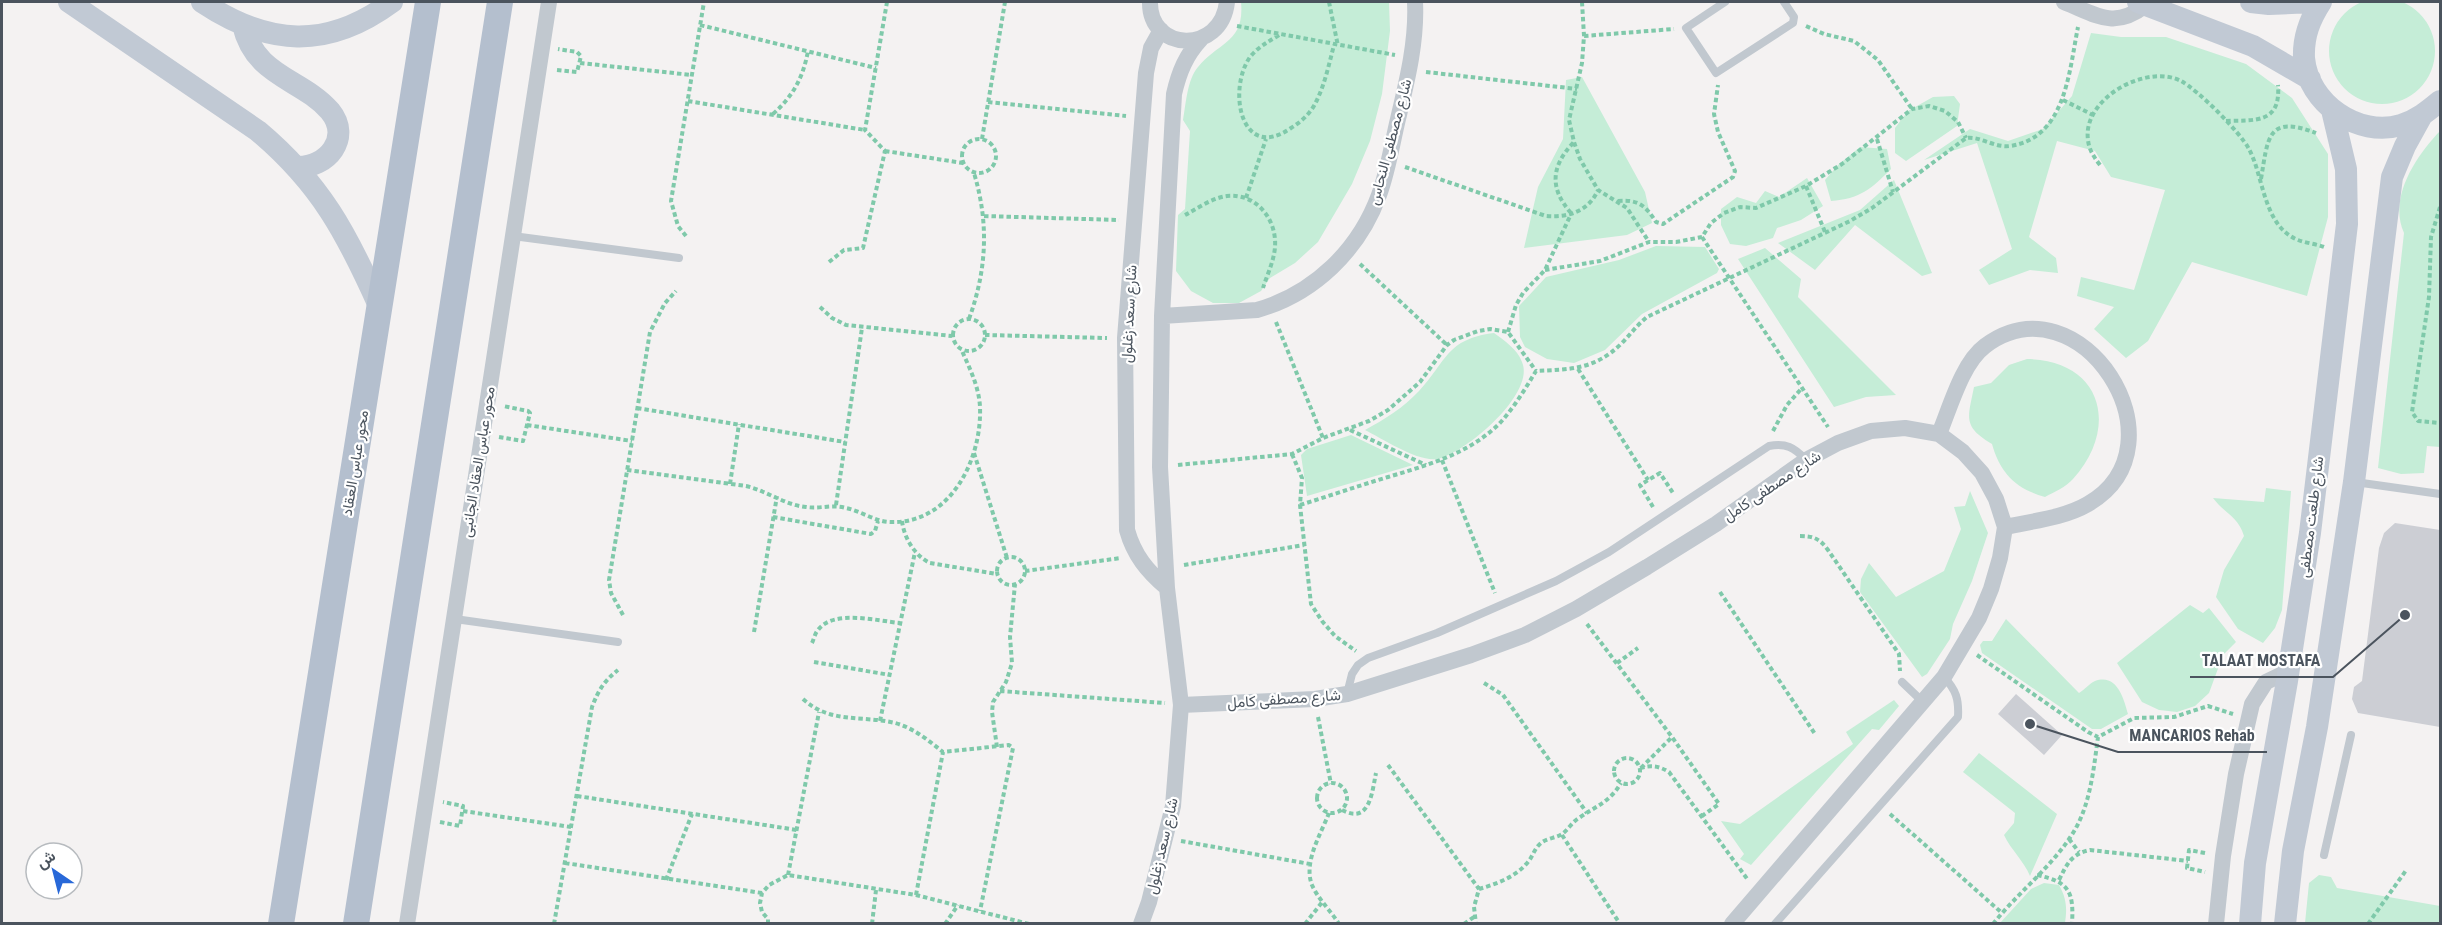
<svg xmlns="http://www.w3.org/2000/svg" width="2442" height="925" font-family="'Roboto Condensed',Vazirmatn,sans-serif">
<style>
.green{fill:#c5edd7}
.building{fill:#ccced4}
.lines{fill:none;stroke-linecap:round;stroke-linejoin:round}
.path{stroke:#7fc9aa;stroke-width:4;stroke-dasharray:4.5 3;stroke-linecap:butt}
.lane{stroke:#c1c8cf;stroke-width:8}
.street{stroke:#c1c8cf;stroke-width:16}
.secondary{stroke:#c1c9d4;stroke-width:22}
.primary{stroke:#b4bfce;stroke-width:26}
.labels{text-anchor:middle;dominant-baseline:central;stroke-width:4.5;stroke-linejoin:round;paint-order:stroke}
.street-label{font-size:15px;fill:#4b545e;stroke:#fff}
.leader{fill:none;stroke:#4b545e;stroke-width:2}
.callout-dot{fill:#4b545e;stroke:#fff;stroke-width:2}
.callout-label{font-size:16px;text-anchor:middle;font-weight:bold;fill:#4b545e;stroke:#fff;stroke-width:4.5;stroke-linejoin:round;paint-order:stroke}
</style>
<rect width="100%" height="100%" fill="#f4f2f2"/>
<path class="green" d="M2329 51a53 53 0 1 1 106 0a53 53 0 1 1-106 0Z
M1241,2H1389L1390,31L1382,94L1370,141L1352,184L1318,242L1295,263L1270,278L1261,291L1239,303H1213L1191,291L1176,271L1178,215L1185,209L1190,131L1183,120C1186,104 1187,80 1198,67C1218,42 1245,43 1241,2Z
M2091,33L2121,37H2166L2246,64L2292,98L2328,154V217L2307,296L2192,262L2148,341L2126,358L2094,329L2114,307L2077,296L2081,277L2134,290L2165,190L2111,177L2095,151L2057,141L2029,237L2056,258L2058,273L2030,270L1989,285L1979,270L2012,249L1977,143L1924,160L1970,129L2008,141L2043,129L2072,96Z
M1582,77L1645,192L1652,223L1627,235L1524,248L1538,187L1563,139L1566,80Z
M1954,96L1960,104L1957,126L1906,161L1895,153V128L1908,111L1933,97Z
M2440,131V447L2427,446L2424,473L2401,474L2378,468L2404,233C2388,198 2416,156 2440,131Z
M1860,147L1887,149L1891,169C1871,189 1860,199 1831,201L1825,180L1838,165Z
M1807,178L1823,206L1801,220L1777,228L1773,238L1746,246L1730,244L1721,225V209L1737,197L1756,203L1765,191L1779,197Z
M1894,180L1932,273L1922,276L1855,225L1815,270L1778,243L1860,210Z
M1656,246L1705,247L1719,269L1717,273L1642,314L1605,350L1574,363L1547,359L1525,347L1520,337L1519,306L1546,277L1619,260Z
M1765,248L1801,279L1798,297L1896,395L1866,397L1834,407L1738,259Z
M1494,333C1505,341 1517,349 1522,362C1536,394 1464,454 1437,459C1418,462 1383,439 1365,430C1385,419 1403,408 1419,391C1447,361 1446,339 1494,333Z
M2027,359C2102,360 2120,427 2073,479C2066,487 2054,492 2045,497C2016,489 2000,473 1992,444C1962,426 1968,418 1974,387L1991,383L2009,365Z
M1351,435L1413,465L1307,496L1301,455L1307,449Z
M2266,488L2291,491L2282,610L2275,628L2263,643L2238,629L2216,597L2224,570L2244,536C2238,516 2225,514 2213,498L2264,502Z
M1970,491L1988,533L1972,581L1953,624L1950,639L1927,674L1922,677L1860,592L1861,579L1869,563L1896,597L1944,571L1961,529L1954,507L1965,506Z
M2190,605L2203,613L2209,608L2236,642L2223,655L2209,693L2195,706L2177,712L2159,710L2142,702L2117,663Z
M2006,619L2079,693C2084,690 2090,683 2095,681C2117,673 2124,699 2128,714L2101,729H2092L1982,653L1980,645L1983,641H1992Z
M1894,700L1899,706L1879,730L1872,729L1751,865L1740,859L1744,854L1721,821L1740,824L1853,744L1846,732Z
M1979,753L2057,814L2030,876C2024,861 2011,850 2004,835L2014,823L2015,813L1963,772Z
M2319,875L2331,877L2337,888L2440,906V923H2305L2309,883Z
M2044,883L2059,885C2067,899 2067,909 2065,923H2000L2031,889Z"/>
<path class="building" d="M2395,523L2440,530V727L2358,713L2352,699L2354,687L2362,681L2379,548L2384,533Z
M2016,694L2062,735L2044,755L1998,714Z"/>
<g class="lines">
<path class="path" d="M1329,2L1338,46
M1582,2L1584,36L1582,63L1569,120L1574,142L1580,159L1598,190L1627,208L1649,242
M700,25L876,68
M1237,26L1395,55
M1806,26L1824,34L1854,41L1878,60L1912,109
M1279,35C1268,42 1258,47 1250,57C1227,90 1241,163 1291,128C1301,122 1311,113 1316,102C1325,84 1329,64 1334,45
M1584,36L1674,29
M580,63L692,75
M557,70L577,72L581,56L577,52L558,49
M1426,72L1577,89
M2063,100L2093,115
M688,101L865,130
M988,102L1126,116
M773,114C793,96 803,78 808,51
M2226,121C2255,120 2281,124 2278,85
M982,139L1005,2
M1877,139L1893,192
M962 156a17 17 0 1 1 34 0a17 17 0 1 1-34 0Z
M885,151L963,163
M2100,165C2094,157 2089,150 2088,140C2082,99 2146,63 2181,81C2199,91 2239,131 2249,149C2264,177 2263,226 2298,240C2306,243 2316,244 2324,247
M1405,167L1546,216C1568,218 1589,211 1598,190
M2261,179C2268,138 2267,114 2316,133
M1806,186L1825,232
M1246,198L1266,139
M1618,201C1638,199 1646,206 1656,222L1663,224L1733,177L1735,171L1718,132L1714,114L1718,85
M2440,207L2431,237L2429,297L2412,412L2418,421L2440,423
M1571,213C1549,188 1551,166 1574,142
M1185,215C1198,208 1212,198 1227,196C1257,193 1277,220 1275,247C1274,261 1267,275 1263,288
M984,216L1119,220
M686,236L678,226L671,201L704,2
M1702,237L1828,427
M829,262L844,250L863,248L885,151L865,130L887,2
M1360,264L1447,345
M1545,270L1600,261L1649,242H1676L1702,237L1711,223L1724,213L1740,207L1756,208L1806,186L1842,164L1912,109L1929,106L1945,111L1958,122L1966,138
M820,307L832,318L846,325L952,336
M953 335a16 16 0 1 1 32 0a16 16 0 1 1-32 0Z
M969,319C987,269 989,223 974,173
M1276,322L1323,438
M1508,332L1516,305L1523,293L1545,270L1571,214
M985,335L1107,338
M1578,369L1648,480
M637,408L845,442
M527,425L632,441
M1350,430L1426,465
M1773,431L1787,405L1802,388
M499,437L523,441L530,413L528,411L503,406
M974,453L1007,558
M1292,454L1302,478L1300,505L1311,604L1322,621L1335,636L1356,651
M1442,460L1495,593
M1178,465L1292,454L1323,438L1369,421L1388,410L1420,382L1447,345L1454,340L1478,331L1490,329L1508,332L1536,371
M627,470L746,486C767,491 785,505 806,507C820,509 833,504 846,508C861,511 874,521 889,522C950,525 982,460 980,407C979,387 970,369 962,351
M730,484L739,424
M836,505L862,328
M1300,505C1329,496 1358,486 1388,477C1428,465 1468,454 1499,424C1514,408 1525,389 1536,371C1571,369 1594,370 1621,344C1630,335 1637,325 1647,317L1850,221L1872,208L1966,138C1981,136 1994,148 2010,146C2066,138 2069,71 2078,27
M1653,507L1640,485L1660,473L1673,493
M773,517L871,534L875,531L878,521
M902,521C904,538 915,556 930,563L997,574
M1800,536C1814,536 1820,539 1828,550L1899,654L1900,671
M997 571a14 14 0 1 1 28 0a14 14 0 1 1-28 0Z
M1184,565L1304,545
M1025,571L1121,558
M1720,592L1815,734
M623,615L611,593L609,580L650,332L665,303L676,291
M1587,624L1672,737L1719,804L1702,816
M754,632L777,496
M812,643C814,639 815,633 818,630C833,609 878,621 900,623
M1977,655L2088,732L2098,737L2134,718L2174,717L2208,706L2233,714
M814,662L890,675
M1617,663L1638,648
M1484,683L1503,695L1587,813
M1000,691L1165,703
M803,699C830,724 862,715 895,723C914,728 929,741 943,752L1009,745L1013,748L980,911
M1318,717L1331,784
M880,721L915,552
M997,747L992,712L993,702L1006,682L1012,663L1010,637L1015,584
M1614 771a13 13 0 1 1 26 0a13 13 0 1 1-26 0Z
M1388,765L1479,889L1474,907L1476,924
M1640,768C1652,765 1659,766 1669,772L1748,880
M1641,768L1672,737
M1317 798a15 15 0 1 1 30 0a15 15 0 1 1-30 0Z
M577,796L797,830
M1342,810C1370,825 1372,792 1376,773
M463,811L571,827
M1329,813C1321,834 1303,862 1312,885C1318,899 1331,911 1339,924
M1890,814L2002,913
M440,822L460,826L463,806L443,802
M1562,835L1620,924
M2069,839L2079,852
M1181,841L1310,864
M2205,853L2189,850L2187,868L2205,872
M565,863L762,893
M788,875L819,712
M2037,875C2069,882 2074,891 2072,924
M666,880L692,814
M2059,880C2067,864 2071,854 2090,850L2188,861
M1479,889C1496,884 1516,877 1528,862C1533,856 1534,849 1541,843C1547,838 1556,838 1562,834C1568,830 1572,822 1579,818C1596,806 1610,802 1621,783
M916,895L943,752
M554,924L592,707C598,691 604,681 618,670
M768,924V919L762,912L760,903L762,893L769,885L788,875L916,895L1029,924
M872,924L876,890
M945,924L958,905
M1305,924L1323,901
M1464,924L1474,917
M1993,924C2020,890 2057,863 2077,826C2091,799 2094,766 2098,737
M2368,924L2407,869"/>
<path class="lane" d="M1725,2L1686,28L1716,73L1793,23L1794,17L1784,2
M513,236L679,258
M2355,482L2440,494
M455,619L618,642
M1902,682L1923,702
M1347,694L1352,674L1358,665L1368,658L1437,633L1556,581L1609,552L1769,446C1786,443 1794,447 1806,460
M2324,855L2351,735
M1775,924L1958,717C1959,699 1956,690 1944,677"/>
<path class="street" d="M1150,2C1149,52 1221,55 1227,2
M2064,2C2097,15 2114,30 2146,5
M1161,30L1151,48L1146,73L1125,338L1127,530C1134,555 1147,571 1167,588
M1162,316L1257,310C1314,294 1359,250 1379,195C1388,171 1392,144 1398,119C1407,81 1417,41 1415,2
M1939,434C1950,408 1962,363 1985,346C2080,275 2190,445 2088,504C2064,518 2032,521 2005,527
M1181,705L1315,699L1347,694L1471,655L1525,635L1576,609L1647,567L1716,524L1806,460L1838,443L1871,431L1905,428L1939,434L1963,452L1982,473L1996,499L2005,527L2000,558L1991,589L1979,618L1944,677L1732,924
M407,924L549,2
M1141,924L1149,902L1173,806L1181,705L1167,588L1160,467L1162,316L1174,94C1179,72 1186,55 1201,39
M2216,924L2223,856L2236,774L2252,704L2266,682L2289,671"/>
<path class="secondary" d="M69,2L258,131C321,184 347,234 380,308
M202,2C268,46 327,50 392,2
M2138,2L2253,46L2310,79
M2251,2L2269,4L2313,2
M2321,2C2310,19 2303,36 2304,58C2308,103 2358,138 2401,125C2417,120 2428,111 2440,101
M243,25C255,77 301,78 330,111C352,138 327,168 297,167
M2250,924L2255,863L2287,681L2310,533L2347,224L2346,169L2332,110
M2285,924L2293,851L2317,727L2354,482L2392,177L2405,146L2421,117"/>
<path class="primary" d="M281,924L428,2
M356,924L500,2"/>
</g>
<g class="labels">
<g class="street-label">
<text transform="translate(1390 142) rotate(-75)">شارع مصطفى النحاس</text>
<text transform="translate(1129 314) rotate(-87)">شارع سعد زغلول</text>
<text transform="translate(478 462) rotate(-81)">محور عباس العقاد الجانبى</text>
<text transform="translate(355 463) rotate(-81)">محور عباس العقاد</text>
<text transform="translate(1772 486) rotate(-34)">شارع مصطفى كامل</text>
<text transform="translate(2311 517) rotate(-83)">شارع طلعت مصطفى</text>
<text transform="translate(1284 699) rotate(-4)">شارع مصطفى كامل</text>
<text transform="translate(1162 846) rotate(-77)">شارع سعد زغلول</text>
</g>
</g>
<path class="leader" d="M2405 615L2333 677H2190M2030 724L2118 752H2267"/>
<g class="callout-dot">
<circle cx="2405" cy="615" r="6"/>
<circle cx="2030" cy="724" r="6"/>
</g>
<g class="callout-label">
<text x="2261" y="666">TALAAT MOSTAFA</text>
<text x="2192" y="741">MANCARIOS Rehab</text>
</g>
<rect width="2442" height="925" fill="none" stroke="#4b545e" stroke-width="6"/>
<g transform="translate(54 871) rotate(325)"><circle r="28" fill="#ffffff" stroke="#b7bbbf" stroke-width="1.5"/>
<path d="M0-4.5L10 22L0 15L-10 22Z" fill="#2868d8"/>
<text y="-9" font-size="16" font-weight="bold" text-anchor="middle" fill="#4b545e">ش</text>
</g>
</svg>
